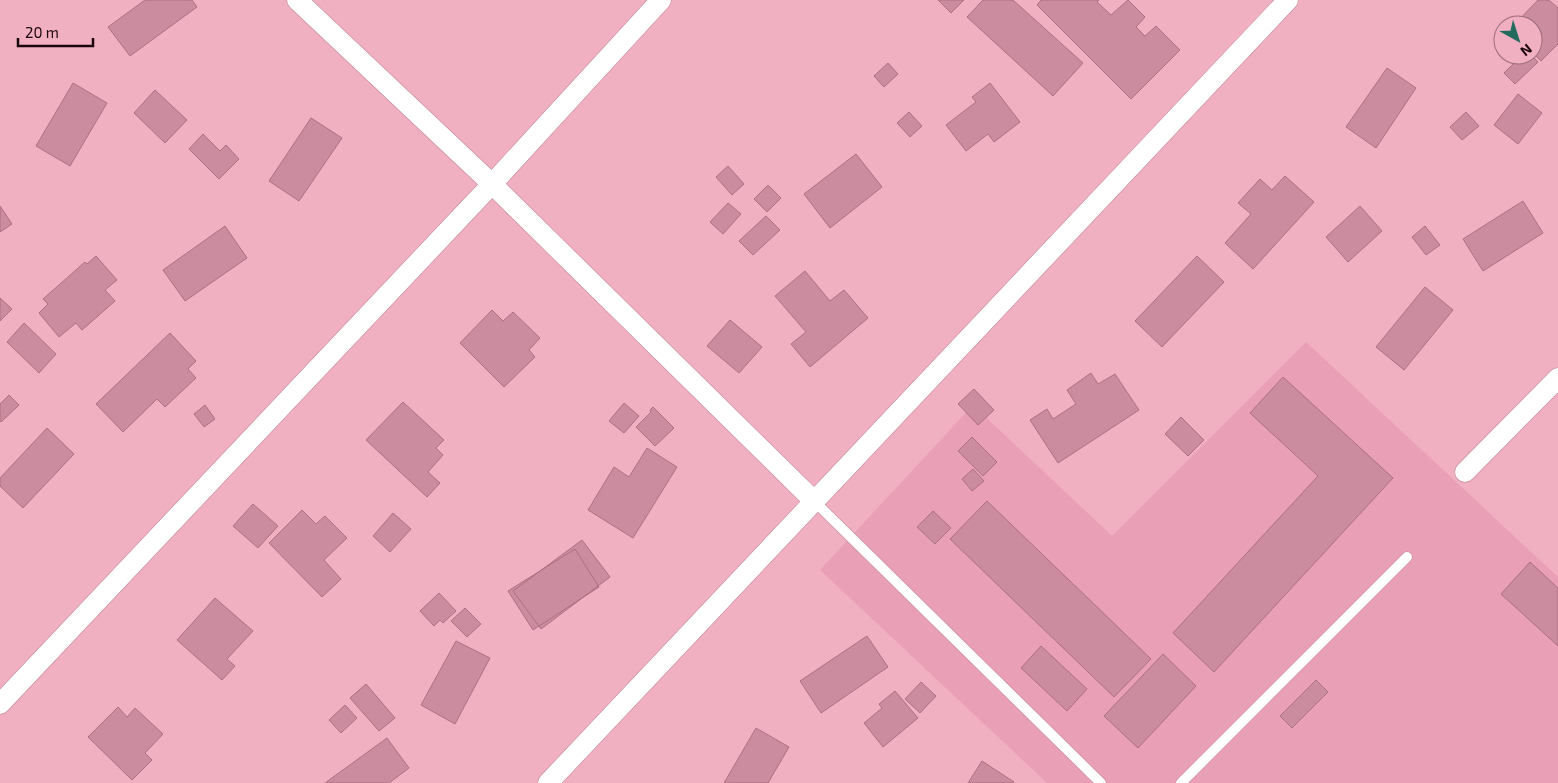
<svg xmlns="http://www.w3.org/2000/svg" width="1558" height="783" font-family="'Exo 2',sans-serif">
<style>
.built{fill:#e9a0b6}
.building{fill:#cc8c9f;stroke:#ad6f82}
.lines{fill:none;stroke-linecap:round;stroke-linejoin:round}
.lane-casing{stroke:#bf8093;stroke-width:11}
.street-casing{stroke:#bf8093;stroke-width:21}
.lane{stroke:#fff;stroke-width:10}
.street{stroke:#fff;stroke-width:20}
</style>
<rect width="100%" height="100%" fill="#f1afc2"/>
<path class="built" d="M1306,342L1558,577V783H1047L820,570L973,405L1112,536Z"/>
<path class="building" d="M145,0H192L197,7L130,56L108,27Z
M938,0H964L951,13Z
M983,0H1013L1083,63L1053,96L967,17Z
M1041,0H1099L1097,2L1111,15L1128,0L1145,17L1136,27L1145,36L1156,26L1180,50L1131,99L1037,5Z
M1538,0H1549L1558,8V44L1541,61L1533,53V25H1514Z
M1522,55H1531L1538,62L1515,84L1504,73Z
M888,63L898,74L884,87L874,76Z
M1387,68L1416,88L1376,148L1346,127Z
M73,83L107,103L70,166L36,146Z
M990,83L1020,122L994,142L988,134L966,151L946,125L976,102L972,97Z
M155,90L187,120L165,143L134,113Z
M1518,94L1542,113L1518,144L1494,125Z
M909,112L922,126L910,137L897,123Z
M1466,112L1479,126L1462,140L1450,127Z
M311,118L342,138L299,201L269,181Z
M203,134L220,151L226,145L239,159L219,179L189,149Z
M856,154L882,187L830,228L804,194Z
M728,166L744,184L732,195L716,177Z
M1285,176L1314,202L1253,269L1225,243L1251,214L1238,203L1260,179L1272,190Z
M768,185L781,198L767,212L754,199Z
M1523,201L1543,233L1483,271L1463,239Z
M728,203L741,214L723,234L710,222Z
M0,206L12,224L0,232Z
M1360,206L1382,231L1348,262L1326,237Z
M766,216L780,230L753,255L739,241Z
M225,226L247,258L185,301L163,270Z
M1425,226L1440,245L1426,255L1412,237Z
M96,256L117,280L105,290L115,301L82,330L76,323L59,337L39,313L48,304L43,299L85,262L87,264Z
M1197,256L1224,282L1162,347L1135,321Z
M805,271L830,301L844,290L868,318L810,367L791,344L806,332L775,296Z
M1425,287L1453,310L1404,370L1376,347Z
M0,298L12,309L0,321Z
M492,310L503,321L513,312L540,338L529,350L535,357L504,387L460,343Z
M730,320L762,347L739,373L707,346Z
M24,323L56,354L39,373L7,342Z
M170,333L196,361L188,369L196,378L165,407L157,399L123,432L96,404Z
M1091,373L1098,384L1115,374L1139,410L1058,463L1030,420L1047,409L1053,419L1076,404L1067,390Z
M1283,377L1393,478L1214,672L1173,633L1318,476L1250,413Z
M974,389L994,410L978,425L958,404Z
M9,395L19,405L1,422L0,421V404Z
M403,402L444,440L436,448L443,455L428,472L440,483L427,497L366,440Z
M624,403L639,416L624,433L609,421Z
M205,405L215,419L204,427L194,414Z
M653,407L674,428L655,446L636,427L651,412L650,410Z
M1181,417L1204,440L1188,456L1165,434Z
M47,428L74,454L23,508L0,486V478Z
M972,437L997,462L983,476L958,451Z
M647,448L677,467L633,538L588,510L614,467L629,477Z
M973,469L984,481L972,491L962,479Z
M987,501L1151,659L1114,697L950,539Z
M253,504L278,526L258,548L233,526Z
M302,510L316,524L325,516L347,538L324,560L341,579L322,597L269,543Z
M933,511L951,528L935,544L917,527Z
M393,513L411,529L390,552L373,536Z
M582,540L610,577L541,629L513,591Z
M575,549L599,587L533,630L508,591Z
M1530,562L1558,588V646L1501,594Z
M439,593L456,611L443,623L440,620L434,626L420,611Z
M215,598L253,631L227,659L235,666L222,680L177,640Z
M465,608L481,624L467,637L451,621Z
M867,636L888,667L821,713L800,681Z
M456,641L490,658L455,724L421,705Z
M1041,646L1087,689L1067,711L1021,668Z
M1163,654L1196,686L1138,748L1104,716Z
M1316,680L1328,692L1292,728L1280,716Z
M921,682L936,696L920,713L905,699Z
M366,684L395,718L379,731L350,698Z
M895,691L918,718L883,747L864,723L882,708L879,704Z
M345,705L357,718L341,733L329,720Z
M118,707L127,717L135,708L163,734L145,753L152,760L132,780L88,737Z
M756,728L789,747L768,783H724Z
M387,738L409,768L389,783H325Z
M982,761L1014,782L1013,783H968Z"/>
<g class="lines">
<g class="lane-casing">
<path id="lane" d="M814,501L1101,783
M1181,783L1407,557"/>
</g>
<g class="street-casing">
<path id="street" d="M297,0L492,184L814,501
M1465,472L1558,378
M0,704L492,184L661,0
M548,783L1288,0"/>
</g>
<use href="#lane" class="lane"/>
<use href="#street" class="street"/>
</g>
<g transform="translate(1518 40) rotate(141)"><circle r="24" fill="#f1afc2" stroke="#9b6b79"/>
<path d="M0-4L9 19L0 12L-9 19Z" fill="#246b5f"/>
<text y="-8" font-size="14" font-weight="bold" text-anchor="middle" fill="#1a050c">N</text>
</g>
<path d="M18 38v8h75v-8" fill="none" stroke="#1a050c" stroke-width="2.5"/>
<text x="25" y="38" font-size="15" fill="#1a050c" stroke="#f1afc2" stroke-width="4" paint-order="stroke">20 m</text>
</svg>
